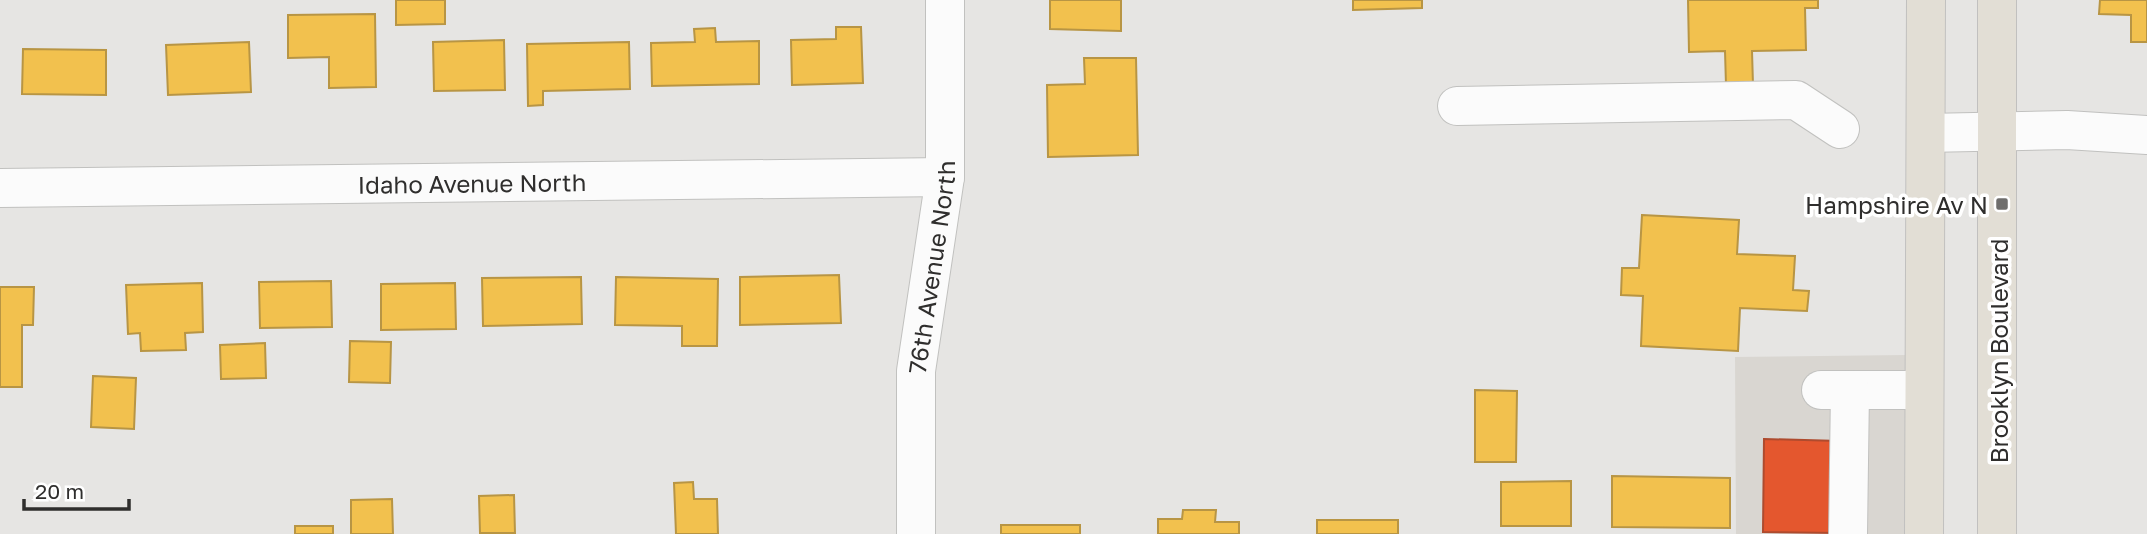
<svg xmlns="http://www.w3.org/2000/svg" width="2147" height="534" font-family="'Golos Text',sans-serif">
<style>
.built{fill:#d9d6d1}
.homes{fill:#f2c14e;stroke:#b89544;stroke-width:2}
.shops{fill:#e4572e;stroke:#ae4b2e;stroke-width:2}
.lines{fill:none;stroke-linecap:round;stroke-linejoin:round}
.minor-casing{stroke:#c1c1bf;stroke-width:40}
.major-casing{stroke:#c1c0bf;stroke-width:40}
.minor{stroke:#fbfbfb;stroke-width:38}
.major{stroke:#e2ded5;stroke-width:38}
.poi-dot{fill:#6f6e6d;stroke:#fff;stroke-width:2.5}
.labels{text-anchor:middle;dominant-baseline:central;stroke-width:7;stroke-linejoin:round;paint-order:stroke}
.street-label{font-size:24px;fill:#2f2e2d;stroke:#fff}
.poi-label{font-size:24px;fill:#2f2e2d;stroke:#fff;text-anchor:end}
</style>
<rect width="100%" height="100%" fill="#e6e5e3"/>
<path class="built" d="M1906,355L1907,534H1736L1735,357Z"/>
<path class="homes" d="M396,0H445V24L396,25Z
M1050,0H1121V31L1050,29Z
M1353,0H1422V8L1353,10Z
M1688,0H1818V8H1805L1806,50L1752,51L1753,85H1726L1725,51L1689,52Z
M2100,0H2147V42H2131V15L2099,14Z
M375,14L376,87L329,88V57L288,58V15Z
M836,27H861L863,83L792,85L791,40L836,39Z
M715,28L716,42L759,41V84L652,86L651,43L695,42L694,29Z
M504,40L505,90L434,91L433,42Z
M249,42L251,92L168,95L166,45Z
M629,42L630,89L543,91V105L528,106L527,44Z
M23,49L106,50V95L22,94Z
M1084,58H1136L1138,155L1048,157L1047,85L1085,84Z
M1642,215L1739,220L1737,254L1795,256L1793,290L1809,291L1807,311L1740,308L1738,351L1641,346L1643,296L1621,295L1622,268H1639Z
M839,275L841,323L740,325V277Z
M581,277L582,324L483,326L482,278Z
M616,277L718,279L717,346H682V326L615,325Z
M331,281L332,327L260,328L259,282Z
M202,283L203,332L185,333L186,350L141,351L140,333L128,334L126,285Z
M455,283L456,329L381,330V284Z
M0,287H34L33,325H22V387H0Z
M350,341L391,342L390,383L349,382Z
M265,343L266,378L221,379L220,345Z
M93,376L136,378L134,429L91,427Z
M1475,390L1517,391L1516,462H1475Z
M1612,476L1730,478V528L1612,527Z
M1571,481V526H1501V482Z
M693,482L694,499H717L718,534H676L674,483Z
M514,495L515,533H480L479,496Z
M392,499L393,534H351V500Z
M1183,510H1216L1215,522H1239V534H1158V519H1182Z
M1317,520H1398V534H1317Z
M1001,525H1080V534H1001Z
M295,526H333V534H295Z"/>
<path class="shops" d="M1764,439L1839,441L1837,533L1763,532Z"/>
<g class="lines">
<g class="minor-casing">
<g id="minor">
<path d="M1457,106L1796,100L1840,129"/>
<path d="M1926,133L2067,130L2147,135"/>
<path id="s1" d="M0,188L945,177"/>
<path d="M1821,390H1924"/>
<path id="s2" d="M916,534V371L945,177V0"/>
<path d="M1848,534L1850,390"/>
</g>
</g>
<g class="major-casing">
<path id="major" d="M1924,534L1926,0
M1997,534V0"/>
</g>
<use href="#minor" class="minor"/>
<use href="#major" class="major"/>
</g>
<rect class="poi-dot" x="1995" y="197" width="14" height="14" rx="3.5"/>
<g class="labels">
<g class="street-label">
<text stroke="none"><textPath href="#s1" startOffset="472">Idaho Avenue North</textPath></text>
<text stroke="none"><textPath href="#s2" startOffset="268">76th Avenue North</textPath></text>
<text transform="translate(1998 351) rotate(-90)">Brooklyn Boulevard</text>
</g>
<g class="poi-label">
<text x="1988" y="204">Hampshire Av N</text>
</g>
</g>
<path d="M24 499v10h105v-10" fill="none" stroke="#2f2e2d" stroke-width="3.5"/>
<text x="35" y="499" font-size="21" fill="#2f2e2d" stroke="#ffffff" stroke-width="5" paint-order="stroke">20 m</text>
</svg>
